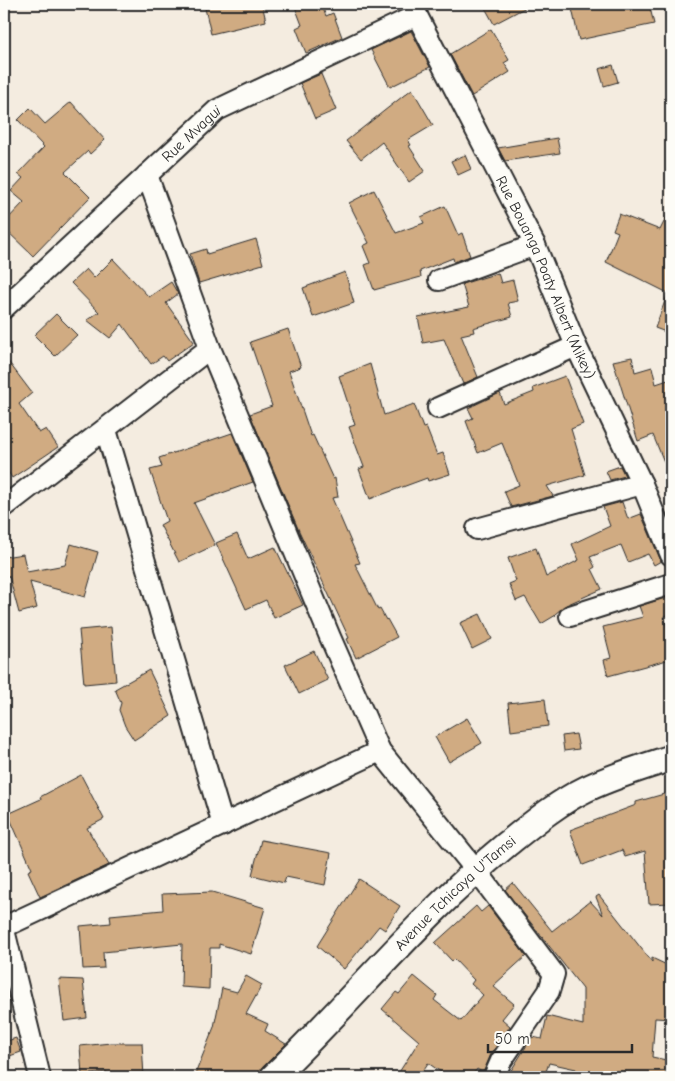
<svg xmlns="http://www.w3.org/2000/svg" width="675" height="1081" font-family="'Comic Neue',sans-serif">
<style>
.building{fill:#d0ab82;stroke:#2b2b2b}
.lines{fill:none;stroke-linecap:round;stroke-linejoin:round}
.minor-casing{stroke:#2b2b2b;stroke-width:24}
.tertiary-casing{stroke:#2b2b2b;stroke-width:29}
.minor{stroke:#fdfcf7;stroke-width:20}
.tertiary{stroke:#fdfcf7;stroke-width:25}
.labels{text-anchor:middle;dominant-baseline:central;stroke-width:4.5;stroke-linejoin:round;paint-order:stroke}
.street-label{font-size:15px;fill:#2b2b2b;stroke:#fdfcf7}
</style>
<rect width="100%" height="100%" fill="#f4ece0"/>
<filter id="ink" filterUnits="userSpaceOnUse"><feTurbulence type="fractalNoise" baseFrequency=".02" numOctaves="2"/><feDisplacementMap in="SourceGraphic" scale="10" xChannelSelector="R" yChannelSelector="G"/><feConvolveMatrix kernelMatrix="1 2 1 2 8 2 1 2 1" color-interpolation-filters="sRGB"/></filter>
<g filter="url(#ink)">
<path class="building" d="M204,4H262L266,21L211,34Z
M294,4H321L326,16L333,13L342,37L306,53L296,28L302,25Z
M483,4H532L494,24Z
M571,4H649L654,24L579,40Z
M491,29L509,60L504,63L510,72L472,96L450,54Z
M411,31L430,67L390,87L371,50Z
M613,65L618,82L604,86L599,69Z
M321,74L336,110L315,119L300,83Z
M412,89L433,125L408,140L411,145L409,146L425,171L409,182L382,142L361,159L346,141Z
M71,102L105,140L90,154L88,151L65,172L90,197L33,256L4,228V223L24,202L11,191L23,178L18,174L44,147L18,120L30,108L45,124Z
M557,138L560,153L505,161L498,148Z
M465,155L471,169L458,175L451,161Z
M374,190L396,233L424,223L421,217L445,206L458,235L462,233L470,256L454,262L453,258L420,271L421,277L374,290L365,265L370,263L363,246L369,243L349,203Z
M671,208V334L655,328L668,293L606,262L618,232L613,230L619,214L660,230Z
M256,239L263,264L199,283L190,254L206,249L207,254Z
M113,259L149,297L171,282L178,294L166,303L194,342L167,361L163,356L151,364L122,324L110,338L87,320L99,312L71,283L86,269L94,278Z
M345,272L354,303L313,317L303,288Z
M498,273L501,283L513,280L518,301L508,303L512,317L473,328L474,332L461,335L478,377L463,384L444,339L423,343L418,317L469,307L462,284Z
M56,314L77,335L55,356L34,335Z
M288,329L301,367L289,371L311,436L313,435L333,479L335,478L338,497L332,498L360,563L355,564L378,610L380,609L386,620L387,619L397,637L356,658L347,639L349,638L299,531L250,414L272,406L250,342Z
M4,356L32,393L19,404L39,433L46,429L58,447L12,478L4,465Z
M632,357L635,372L652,367L656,384L671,379V479L653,435L638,441L613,361Z
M370,364L384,415L414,404L423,428L426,427L437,455L443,453L450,474L428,481L427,478L370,499L359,469L364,467L349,427L355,425L339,376Z
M565,376L583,424L571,429L585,475L547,486L553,496L511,507L504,491L519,485L502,443L478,453L466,421L473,418L468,408L500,393L504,404L534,392L533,388Z
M232,433L253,482L194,503L215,545L179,562L160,525L167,521L150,470L162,467L159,458Z
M620,466L625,476L610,480L606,471Z
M622,502L628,519L641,514L661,561L654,565L648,554L628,562L621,545L590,557L595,567L592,569L602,589L566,605L555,614L556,615L541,624L525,597L516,601L509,584L516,581L508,558L536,548L546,577L579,560L572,544L610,526L603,507Z
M237,534L248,559L275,547L303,605L274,618L266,600L246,609L216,543Z
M71,544L98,552L85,597L30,582L37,608L19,613L9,576L4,577V557L23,554L27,572L65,565Z
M671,596V613L664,616L671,645V659L608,676L604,660L611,658L603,627L643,617L639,606Z
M480,614L492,639L472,649L460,623Z
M111,627L116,681L84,684L79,630Z
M314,651L328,680L299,694L285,665Z
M149,670L171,716L134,740L125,726L119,710L121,703L115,689Z
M545,699L548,726L511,731L508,703Z
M467,718L482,743L449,762L435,737Z
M576,734L579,749L564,751L562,736Z
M81,775L104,819L87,828L109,865L40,897L28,871L32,869L8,814L41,799L40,797Z
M671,792V903L649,904L645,851L625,857L622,850L583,865L570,830L636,805V802Z
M261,840L331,853L325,885L286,877L284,883L252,875Z
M359,879L400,906L385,930L379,926L344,969L317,946Z
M513,883L552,931L590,901L603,915L596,897L599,895L652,962V958L671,967V1019L655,1018L652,1057L671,1061V1077H575L576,1069L549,1063L544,1077H507L532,1037L542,1039L547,1016L583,1025V989L505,890Z
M212,892L265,908L251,954L219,944V948H210L209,989L181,987L182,944L103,952L104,968L83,969L80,926L111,923L110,915L163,910L162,894Z
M476,906L481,912L488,906L526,956L493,986L514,1004L502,1019L510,1026L491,1054L483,1073L477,1069L471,1077H448L428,1063L419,1077H396L419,1041L382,1009L396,992L399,994L414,976L437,995L434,1000L461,1021L483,995L471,984L474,980L454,959L452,961L435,943Z
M246,976L262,985L246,1014L268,1024L265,1031L286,1044L263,1067L259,1077H194L214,1027L222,988L237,992Z
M59,979L83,980L87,1018L64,1021Z
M16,1038L21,1052L4,1058V1042Z
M111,1043H142L144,1077H107V1072L82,1075L80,1046Z"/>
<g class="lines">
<g class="minor-casing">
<g id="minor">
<path id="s1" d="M411,4L535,245L576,346L642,484L671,555"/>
<path d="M147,175L210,348L330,637L380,751L476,870L554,974L549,991L501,1061L494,1077"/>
<path d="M439,280L535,245"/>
<path id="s2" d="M4,308L217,110L417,15"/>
<path d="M438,408L576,346"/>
<path d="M106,430L223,825"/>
<path d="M4,507L210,348"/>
<path d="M477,529L642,484"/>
<path d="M570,616L671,584"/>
<path d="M4,927L380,751"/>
<path d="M4,930L40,1077"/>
</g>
</g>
<g class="tertiary-casing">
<g id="tertiary">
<path id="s3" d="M273,1077C352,1001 421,915 506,845C531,825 557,803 586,789C613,776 643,767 671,758"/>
</g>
</g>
<use href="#minor" class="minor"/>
<use href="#tertiary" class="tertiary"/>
</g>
</g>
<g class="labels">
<g class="street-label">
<text stroke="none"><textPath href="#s2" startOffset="256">Rue Mvagui</textPath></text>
<text stroke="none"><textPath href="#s1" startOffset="305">Rue Bouanga Poaty Albert (Mikey)</textPath></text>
<text stroke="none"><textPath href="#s3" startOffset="259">Avenue Tchicaya U'Tamsi</textPath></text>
</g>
</g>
<rect width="675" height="1081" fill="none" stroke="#fdfcf7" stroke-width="20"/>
<rect x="10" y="10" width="655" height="1061" fill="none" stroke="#2b2b2b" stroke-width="2" filter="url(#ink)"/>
<path d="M488 1044v8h144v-8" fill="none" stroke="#2b2b2b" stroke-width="2.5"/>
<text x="495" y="1044" font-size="15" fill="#2b2b2b" stroke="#fdfcf7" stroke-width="4" paint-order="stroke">50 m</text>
</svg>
